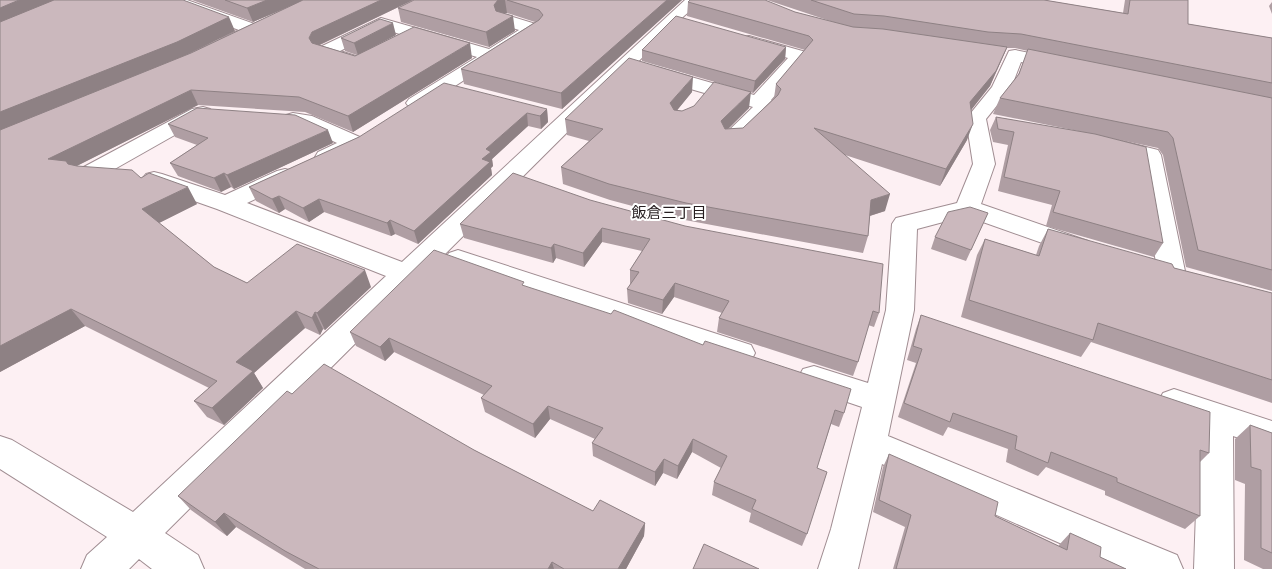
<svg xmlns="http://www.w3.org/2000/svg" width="1272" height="569" font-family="Arial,'Noto Sans JP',sans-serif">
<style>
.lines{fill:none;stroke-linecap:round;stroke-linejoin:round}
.minor-casing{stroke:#a08d92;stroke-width:2}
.minor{fill:#fff;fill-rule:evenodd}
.wall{fill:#af9ea3}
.shaded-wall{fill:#8e8184}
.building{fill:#cbb8bd;stroke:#8e8184}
.labels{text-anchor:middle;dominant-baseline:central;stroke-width:4;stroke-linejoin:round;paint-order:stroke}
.neighbourhood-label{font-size:15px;fill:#261e20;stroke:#fff}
</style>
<rect width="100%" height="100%" fill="#fdf0f3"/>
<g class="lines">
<g class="minor-casing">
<path id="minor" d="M164,0H187L260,26L263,30L260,34L234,46H222L219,42L222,38L239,30L166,3Z
M685,0H703L684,16L165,533L198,555L204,569H152L139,559L129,569H81L87,555L107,537L0,469V436L12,440L133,512L386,276L217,209L146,184L142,179L146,174L154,172L162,174L225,195L277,171L285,169L293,171L297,176L293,181L247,203L402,262Z
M506,15L539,25L542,29L423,107L416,109L409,107L406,103L409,99L477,57L383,29L340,51L359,57L362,61L359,65L353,67L318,56L315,52L318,48L381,18L489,49L519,30L500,24L498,20L500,16Z
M749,36L806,52L809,56L771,100L777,105L774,109L740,143L732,144L724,143L721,138L753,107L649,77L647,73L649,69L656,67L754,95L788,58L743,45L740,41L743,37Z
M1015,50L1069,61L1071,65L1069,69L1062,71L1021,62L1011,88L986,119L995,164L981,204L1088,241L1092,247L1088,253L1079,256L966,216L917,229L914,310L888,436L1177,555L1183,569H1118L882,464L858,569H818L831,529L862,407L803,387L798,378L803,369L814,366L868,383L886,310L892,224L896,218L957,203L973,164L966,119L992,87L1009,51Z
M203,107L210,109L213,113L210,117L203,119L113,170L119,171L123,176L119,181C106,184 93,182 80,179L77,174L80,169L192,109Z
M293,113L312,116L362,138L365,143C357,155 332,165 318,162L315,157L318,152L337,143L301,126L286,123L283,119L286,115Z
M1110,138L1158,150L1161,155L1186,276L1182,283L1172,285L1162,283L1158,276L1140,159L1102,150L1099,145L1102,140Z
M458,250L751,345L755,353L751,361L740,365L449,265L445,259L449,253Z
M1174,389L1272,421V449L1233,436L1234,569H1194L1199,424L1163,411L1158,402L1163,393Z"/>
</g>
<use href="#minor" class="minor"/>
</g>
<path class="wall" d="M0,0L235,31L204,46L282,10L253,22L192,0H413L320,45L355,56L357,55L345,51L341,38L396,35L372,48L472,58L353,132L305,112L198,105L76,166L141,178L197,204L159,223L214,267L247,283L371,287L325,330L323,329L320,335L305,328L254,373L263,388L224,425L207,417L194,401L209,388L85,326L0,372Z
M414,0H682L562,109L464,84L461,69L535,22L507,13L504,14L515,31L489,47L401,22L398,8Z
M767,0H1044L1123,13L1125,0H1188V24L1272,38V291L1186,267L1163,155L1158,148L1106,137L1163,243L1154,257L1046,226L1052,205L998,191L1008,145L993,142L990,130L996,117L1083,132L993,114L1000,98L1018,75L1028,51L1015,48H1007L990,86L971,109L967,140L940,186L845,155L885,211L870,216L868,236L863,253L685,220L610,200L563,184L561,167L589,141L567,135L565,119L692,92L677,110L682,111L749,108L728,129L743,128L774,98L776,84L805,50L687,16L688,2L795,12L833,22Z
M1272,2V14L1269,6Z
M786,47L785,59L753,93L642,61V50Z
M547,109L548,122L541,129L528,126L492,159L493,166L491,168L492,175L418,244L395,234L391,236L324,212L309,222L285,209L279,213L256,201L249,187L359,137Z
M168,124L333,143L234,189L231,187L221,192L178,176L170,163L197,145L175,137Z
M513,173L879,313L874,327L868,325L858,362L853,376L717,332L719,318L722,313L674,297L662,314L628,303L627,289L631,284H630V270L642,251L602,242L584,267L556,258L553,263L464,238L460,224Z
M988,213L966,261L931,249L935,237Z
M1048,229L1174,268L1272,293V403L1091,342L1081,357L961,317L977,255L985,239L1036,255L1039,246Z
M525,287L844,413L839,427L831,424L817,468L807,534L802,546L749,522L751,513L712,495L714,482L721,468L692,452L677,479L663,473L655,486L593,456L592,443L595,439L550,419L535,438L485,412L481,398L484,395L394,352L385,361L356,346L350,332Z
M921,315L1209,453L1200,462V516L1185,529L1105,495V491L1046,467L1038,476L1006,462L1008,449L948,427L943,436L898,417L916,363L907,360L916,329Z
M292,394L474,450L593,511L645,523L644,536L626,569H305L236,527L227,536L191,510L178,496Z
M1250,425L1272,433V569H1263L1244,560L1245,484L1235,480V439Z
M889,454L995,516L1059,546V545L1070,533L1100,557L1126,569H893L905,527L873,512L883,467Z"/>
<path class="shaded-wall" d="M19,0H59L0,26V8Z
M267,0H302V1L253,22L247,8Z
M381,0H413L317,46L314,53L309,38L312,32Z
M498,0H505L507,13L500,14L496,19L494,5Z
M667,0H682L562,109L561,93Z
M513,16L515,31L489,47L486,32Z
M229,17L235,31L184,56L0,133V112Z
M393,23L396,35L358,55L354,43Z
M470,43L472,58L353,132L348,116Z
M786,47L785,59L753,93L755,81Z
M1007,47L990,86L965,118L970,102Z
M693,77L692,92L670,119V103Z
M191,90L198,105L59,175L48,159Z
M751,92L749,108L720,137L721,121Z
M547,109L548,122L541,129L540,116Z
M527,113L528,126L492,159L493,166L491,168L492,175L418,244L414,231L482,159L486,149Z
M973,124L967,140L940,186L946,169Z
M328,130L333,143L234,189L227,175Z
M224,173L231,187L221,192L214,178Z
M188,187L197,204L153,226L142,209Z
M890,194L885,211L866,217L871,200Z
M279,196L285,209L279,213L272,199Z
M319,199L324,212L309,222L303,208Z
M390,220L395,234L391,236L387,223Z
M602,228V242L584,267L583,253Z
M554,244L556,258L553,263L551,248Z
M365,270L371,287L325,330L317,313Z
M675,283L674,297L662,314L663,300Z
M71,309L85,326L0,372V346Z
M296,311L305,328L254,373L263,388L224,425L212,408L236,362Z
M315,312L323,329L320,335L312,318Z
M389,338L394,352L385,361L380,347Z
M548,406L550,419L535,438L533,424Z
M693,439L692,452L677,479L678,466Z
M664,459L663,473L655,486V472Z
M224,513L236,527L227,536L215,522Z
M645,523L644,536L626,569H618Z
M552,562L554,569H548Z"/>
<path class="building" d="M0,0H19L0,8Z
M54,0H183L229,17L177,42L0,112V22Z
M225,0H267L247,8Z
M303,0H381L312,32L309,38L312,43L355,56L414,27L470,43L348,116L299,97L191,90L48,159L66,161L68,164L77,166L132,170L141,178L149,173L188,187L142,209L214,267L247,283L297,244L365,270L317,313L315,312L312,318L296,311L236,362L253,371L212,408L194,401L217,381L71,309L0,346V130L191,53Z
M414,0H500H498L494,5L496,11L513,16L486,32L398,8Z
M507,0H667L561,93L461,69L539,20L543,15L539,10Z
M690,0H765L795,12L853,27L883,29L1007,47L996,71L970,102L973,124L946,169L814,128L890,194L871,200L868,236L686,203L609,184L561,167L603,129L565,119L629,58L693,77L670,103L674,110L682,111L694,106L714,82L751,92L721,121L725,129L743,128L778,95L781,89L776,84L813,40L809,36L688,2Z
M811,0H1044L1128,14L1130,0H1188V24L1272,38V83L1021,34L988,32L884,16L854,14Z
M676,16L786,47L755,81L642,50Z
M380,19L393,23L354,43L341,38Z
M1028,49L1272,98V270L1198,250L1173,138L1168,132L1000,98L1019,74Z
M444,83L547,109L540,116L527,113L486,149L491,152L482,159L490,162L414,231L390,220L387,223L319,199L303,208L279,196L272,199L249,187L359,137Z
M197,108L295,115L328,130L227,175L224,173L214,178L170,163L208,138L168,124Z
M996,117L1095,134L1146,147L1163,243L1053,212L1060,191L1004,177L1014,132L998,129Z
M513,173L590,200L685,226L883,264L879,313L873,311L858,362L719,318L729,301L675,283L663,300L627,289L639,272L630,270L650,239L602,228L583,253L554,244L551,248L460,224Z
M970,207L988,213L971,250L935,237L948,212Z
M1048,229L1172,264L1174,268L1272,293V380L1098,323L1093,340L969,300L985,239L1039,256Z
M434,250L524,282L522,285L611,314L614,310L703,345L705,341L851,389L844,413L835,410L817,468L827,472L807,534L752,509L756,500L714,482L727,456L693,439L678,466L664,459L655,472L592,443L603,428L548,406L533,424L481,398L492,386L389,338L380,347L350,332Z
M921,315L1210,412L1209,453L1200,450V516L1117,482V478L1051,452L1048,463L1015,449L1017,436L953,413L950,422L904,403L922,349L913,346Z
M324,364L474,450L593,511L600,500L645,523L618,569H564L552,562L548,569H319L285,551L224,513L215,522L178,496L287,391L292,394Z
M1250,425L1272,433V553L1261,548V470L1251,467Z
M889,454L998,502L995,516L1067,550L1070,533L1101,547L1100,557L1126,569H896L911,515L879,500Z
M704,544L759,569H693Z"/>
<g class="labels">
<g class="neighbourhood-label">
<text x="669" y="212">飯倉三丁目</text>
</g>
</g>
</svg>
